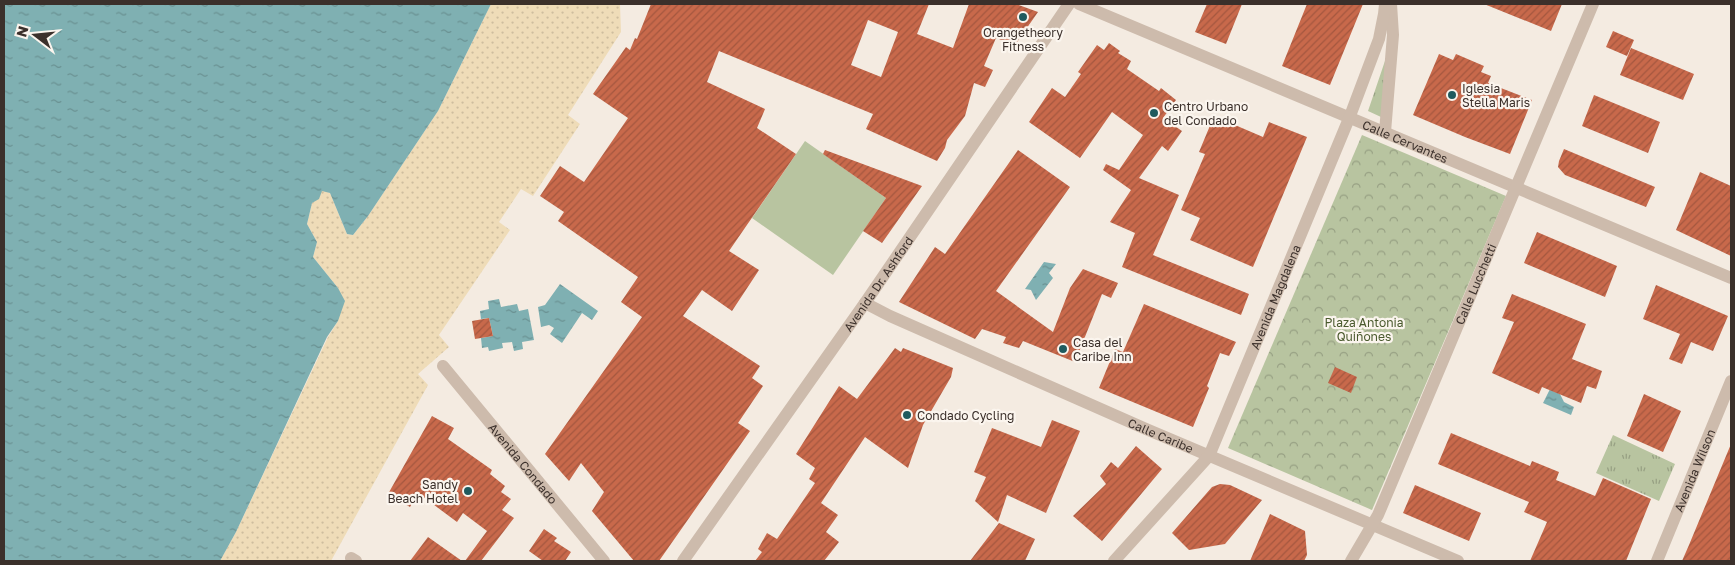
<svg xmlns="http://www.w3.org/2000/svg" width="1735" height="565" font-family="'Golos Text',sans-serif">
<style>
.grass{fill:url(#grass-tufts)}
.forest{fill:url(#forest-crowns)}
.sand{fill:url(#sand-dots)}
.pitch{fill:#b8c4a0}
.water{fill:url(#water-ripples)}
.building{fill:url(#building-hatch);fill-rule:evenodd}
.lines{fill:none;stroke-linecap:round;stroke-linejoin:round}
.minor{stroke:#cdbbac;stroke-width:12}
.poi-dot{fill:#1f5a5e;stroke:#fbf5ee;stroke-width:2}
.labels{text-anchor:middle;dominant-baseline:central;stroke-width:4.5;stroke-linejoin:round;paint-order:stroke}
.poi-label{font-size:12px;fill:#3b302b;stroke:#fbf5ee;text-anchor:start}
.street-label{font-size:12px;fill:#3b302b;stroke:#fbf5ee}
.park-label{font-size:12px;fill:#4a5a2e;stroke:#fbf5ee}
</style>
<defs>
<pattern id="grass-tufts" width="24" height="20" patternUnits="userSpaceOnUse" patternTransform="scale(1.25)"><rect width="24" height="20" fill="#b8c4a0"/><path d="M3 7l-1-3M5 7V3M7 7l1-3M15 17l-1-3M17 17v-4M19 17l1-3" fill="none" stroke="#97a083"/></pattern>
<pattern id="forest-crowns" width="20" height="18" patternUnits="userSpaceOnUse" patternTransform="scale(1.25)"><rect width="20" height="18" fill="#b8c4a0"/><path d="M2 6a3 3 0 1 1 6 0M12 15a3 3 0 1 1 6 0" fill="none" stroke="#97a083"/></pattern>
<pattern id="sand-dots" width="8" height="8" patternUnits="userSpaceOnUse" patternTransform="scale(1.25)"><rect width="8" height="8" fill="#efdcb8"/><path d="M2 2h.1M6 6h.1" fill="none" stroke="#cebd9e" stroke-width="1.8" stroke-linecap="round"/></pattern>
<pattern id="water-ripples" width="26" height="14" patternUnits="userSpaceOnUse" patternTransform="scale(1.25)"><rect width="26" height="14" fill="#7fb0b2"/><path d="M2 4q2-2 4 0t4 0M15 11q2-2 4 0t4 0" fill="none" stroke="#699091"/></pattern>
<pattern id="building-hatch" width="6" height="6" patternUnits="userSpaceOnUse" patternTransform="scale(1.25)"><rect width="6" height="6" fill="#c8694b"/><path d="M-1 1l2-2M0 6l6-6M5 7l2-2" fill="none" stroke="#a4573f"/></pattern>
</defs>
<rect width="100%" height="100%" fill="#f4ebe1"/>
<path class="grass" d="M1387,55L1381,117L1368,111Z
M1613,435L1675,464L1659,501L1596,473Z"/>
<path class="forest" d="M1362,135L1506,196L1372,510L1228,448Z"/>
<path class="sand" d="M491,4H620L621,32L568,115L580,124L533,196L521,189L499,222L510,230L439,335L449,347L418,374L428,385L331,561H220L236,532L328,337L338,321V288L313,257L317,242L307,224L312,203L322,190L330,193L347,234L353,235L368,216L438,111Z"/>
<path class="pitch" d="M805,141L886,198L833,275L752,218Z"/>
<path class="water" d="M4,4H491L438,111L368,216L353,235L347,234L330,193L322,191L319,199L312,203L307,224L317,242L313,257L338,288L345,301L338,321L327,337L236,532L220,561H4Z
M1044,262L1056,264L1049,273L1053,278L1036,300L1031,290L1025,289Z
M560,284L598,311L592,320L582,313L562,343L550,334L554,328L549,325L541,327L538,307L545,305Z
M499,299L501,307L517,304L519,311L528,309L534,340L522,342L523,349L514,351L512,342L502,343L503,348L489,351L488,347L482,348L481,338L493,336L489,318L481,319L480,311L489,309L488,301Z
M1550,389L1560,394L1564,402L1574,407L1571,415L1543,403Z"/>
<path class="building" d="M651,4H929L917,34L953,48L969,4H1016L1038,12L1015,45L996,38L984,66L993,70L985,87L974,83L965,116L947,140L945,148L937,161L866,129L873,114L719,51L707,82L765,109L757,128L796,154L729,251L759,270L732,311L702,290L683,316L760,366L752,378L763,386L738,423L750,431L659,561H634L592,511L604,492L581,463L569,481L545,454L642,317L621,302L638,277L558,221L564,212L540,196L560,166L584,182L628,118L593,94L626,47L630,50L635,38L637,39ZM868,20L898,32L881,77L851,65Z
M1207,4H1242L1226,44L1195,32Z
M1307,4H1363L1330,85L1282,66Z
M1484,4H1562L1551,31Z
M1613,31L1634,40L1627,56L1606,47Z
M1109,43L1120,51L1118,53L1131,61L1127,69L1159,91L1161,88L1176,100L1163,118L1182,131L1168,151L1162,146L1139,178L1179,195L1153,255L1249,294L1241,315L1122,267L1135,233L1110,222L1131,190L1103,170L1106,164L1119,170L1143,135L1112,112L1080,158L1029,122L1052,88L1065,97L1081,74L1078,72L1097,45L1104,50Z
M1631,48L1694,74L1683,100L1620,75Z
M1439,54L1453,60L1456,54L1484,66L1481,72L1491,76L1488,83L1532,100L1510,154L1465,137L1413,115Z
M1594,95L1660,122L1648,153L1582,126Z
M1214,116L1263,137L1269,122L1307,137L1253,267L1190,240L1200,218L1181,210L1205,154L1199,152Z
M1564,149L1655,187L1646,207L1565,175L1558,167L1559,161Z
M825,150L922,186L882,243L863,231L886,198L823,154Z
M1018,150L1070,187L996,291L1053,332L1070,288L1083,269L1118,283L1111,298L1102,294L1075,362L1023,341L1019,348L1003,343L1006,337L982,329L975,339L899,302L935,247L945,254Z
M1700,172L1731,186V256L1676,230Z
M1537,232L1617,266L1605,297L1524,263Z
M1656,285L1728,316L1713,351L1691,342L1682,364L1669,359L1680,334L1643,319Z
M1512,294L1586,324L1572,359L1602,371L1596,389L1587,386L1581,403L1542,387L1539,394L1492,373L1514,322L1502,318Z
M1144,304L1236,342L1229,356L1220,353L1207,386L1209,388L1193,427L1099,388L1115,349L1123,352Z
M489,318L493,336L475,339L472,321Z
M895,348L901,352L903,348L953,368L951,377L923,425L908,468L865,437L821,503L838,515L826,532L839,542L824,561H755L762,552L758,549L767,533L777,539L815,483L809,479L815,468L796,454L839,386L857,399Z
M1335,367L1357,377L1351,393L1328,383Z
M1644,394L1681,411L1663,452L1627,436Z
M432,416L454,428L448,439L492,470L490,474L505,486L501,492L511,499L502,510L514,518L481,561H465L487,531L463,513L457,522L418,493L410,507L388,494Z
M1052,420L1080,431L1046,513L1007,495L998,522L975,501L986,477L974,472L992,428L1041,447Z
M1451,433L1530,466L1532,461L1559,472L1556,480L1595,496L1603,478L1651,499L1626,561H1530L1547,522L1524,512L1529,502L1438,464Z
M1731,444V561H1682L1689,545Z
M1136,446L1162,469L1102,541L1073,516L1106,484L1100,476L1111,462L1118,468Z
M1220,484L1230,485L1262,500L1225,544L1189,550L1172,533L1212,487Z
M1415,485L1481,513L1469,541L1403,513Z
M1270,514L1305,531L1307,555L1304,561H1250Z
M999,523L1035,539L1025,561H970Z
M544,529L557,538L554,541L571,552L565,561H543L529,551Z
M428,537L462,561H410Z"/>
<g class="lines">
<g class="minor">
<path id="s1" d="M1079,4L1731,278"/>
<path d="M1385,132L1393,35L1391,4"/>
<path id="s2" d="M865,303L890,316L1146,429L1458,561"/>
<path id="s3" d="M443,366L604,561"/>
<path d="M351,558L356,561"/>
<path id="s4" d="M683,561L865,303L1069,4"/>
<path id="s5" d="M1114,561L1209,456L1350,116L1379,39L1384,14L1385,4"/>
<path id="s6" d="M1351,561L1378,515L1593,4"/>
<path id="s7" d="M1657,561L1731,381"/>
</g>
</g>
<g class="poi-dot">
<circle cx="1023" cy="17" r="5"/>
<circle cx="1452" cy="95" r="5"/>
<circle cx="1154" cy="113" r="5"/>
<circle cx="1063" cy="349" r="5"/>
<circle cx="907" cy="415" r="5"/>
<circle cx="468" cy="491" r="5"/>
</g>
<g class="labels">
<g class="poi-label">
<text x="1023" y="32" text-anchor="middle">Orangetheory<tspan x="1023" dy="14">Fitness</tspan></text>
<text x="1462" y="88">Iglesia<tspan x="1462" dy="14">Stella Maris</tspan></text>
<text x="1164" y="106">Centro Urbano<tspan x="1164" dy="14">del Condado</tspan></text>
<text x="1073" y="342">Casa del<tspan x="1073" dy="14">Caribe Inn</tspan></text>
<text x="917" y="415">Condado Cycling</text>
<text x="458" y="484" text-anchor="end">Sandy<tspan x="458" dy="14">Beach Hotel</tspan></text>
</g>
<g class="street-label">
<text stroke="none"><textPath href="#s1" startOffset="354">Calle Cervantes</textPath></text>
<text stroke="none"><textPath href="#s4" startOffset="339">Avenida Dr. Ashford</textPath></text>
<text stroke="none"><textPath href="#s6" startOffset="304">Calle Lucchetti</textPath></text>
<text stroke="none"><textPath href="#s5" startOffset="314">Avenida Magdalena</textPath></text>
<text stroke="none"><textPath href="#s2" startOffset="324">Calle Caribe</textPath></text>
<text stroke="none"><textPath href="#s3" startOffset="126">Avenida Condado</textPath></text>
<text stroke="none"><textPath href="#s7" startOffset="98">Avenida Wilson</textPath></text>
</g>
<g class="park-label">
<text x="1364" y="322">Plaza Antonia<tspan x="1364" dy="14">Quiñones</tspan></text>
</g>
</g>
<rect width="1735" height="565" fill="none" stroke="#3b302b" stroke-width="10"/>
<g transform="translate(35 35) rotate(286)" stroke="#fbf5ee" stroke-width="4" paint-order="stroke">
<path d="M0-4L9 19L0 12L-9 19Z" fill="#3b302b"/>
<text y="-8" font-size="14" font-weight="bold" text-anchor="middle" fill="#3b302b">N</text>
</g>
</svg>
